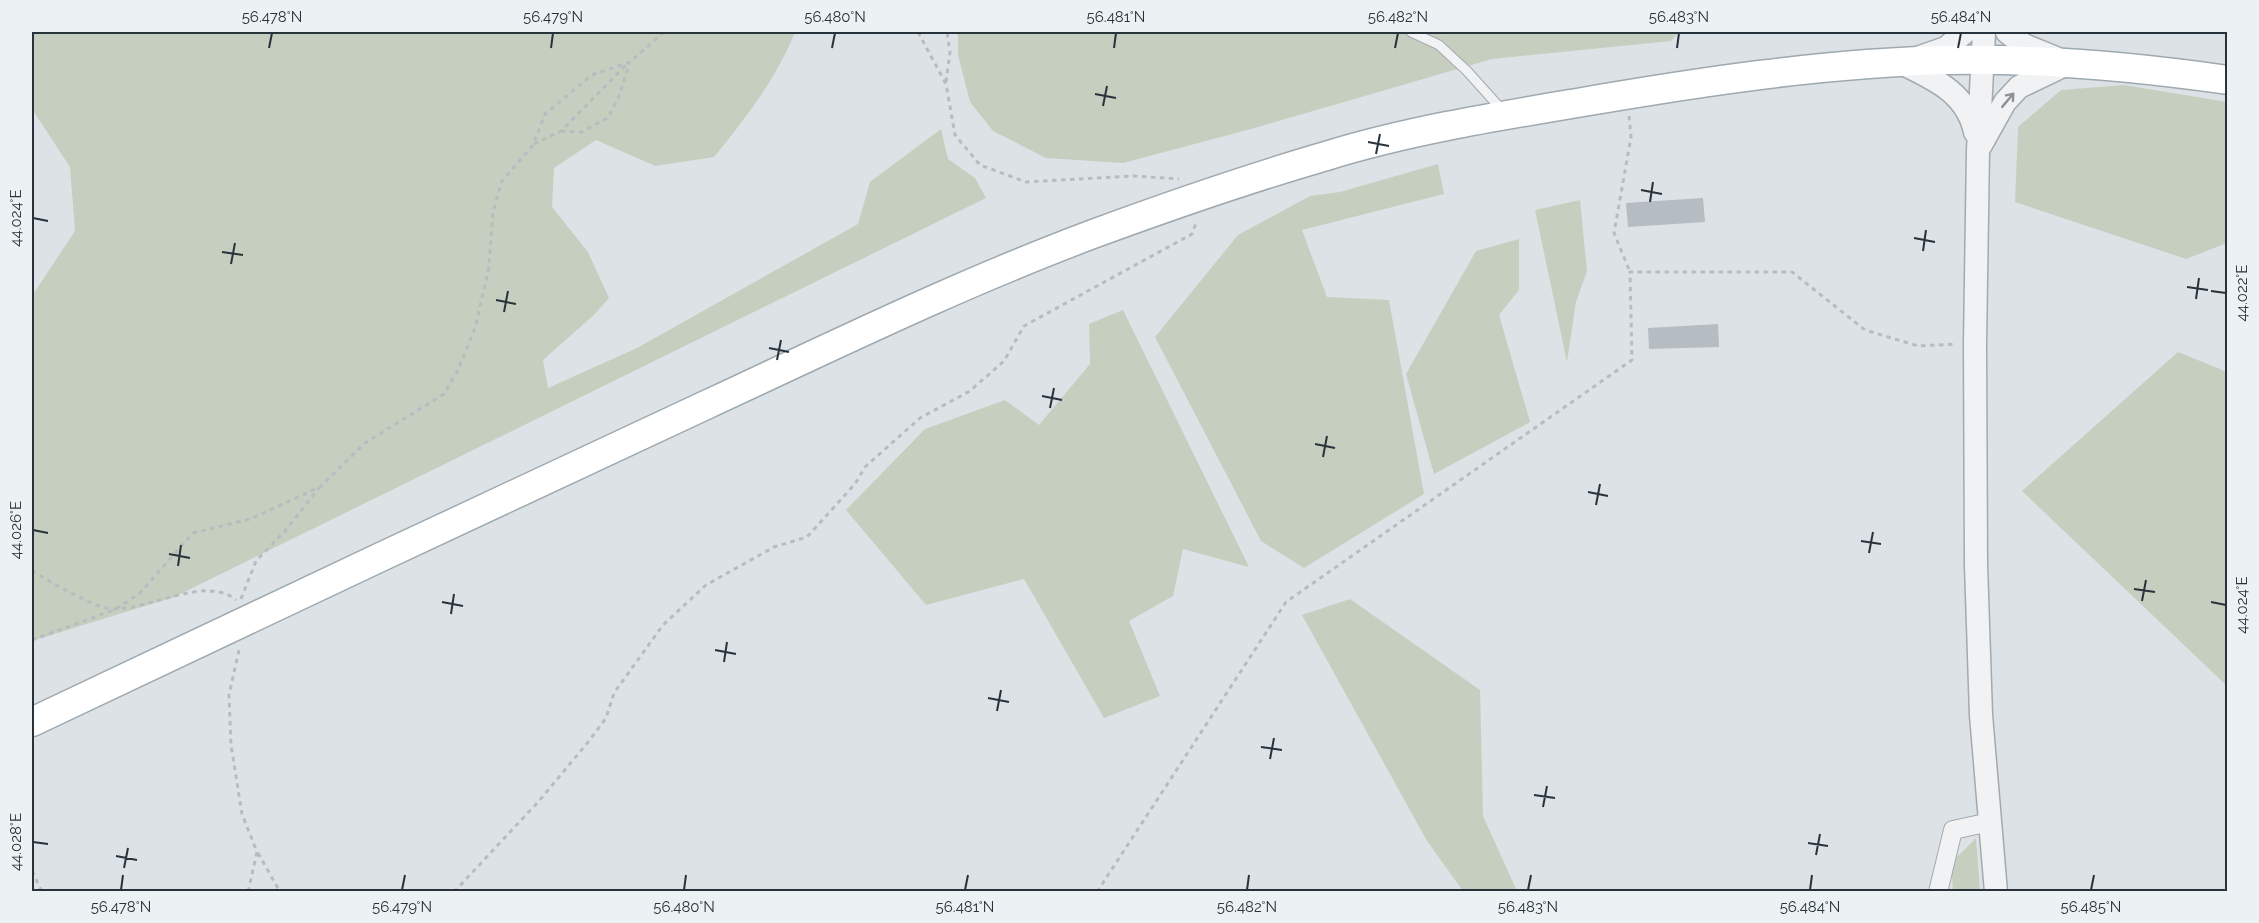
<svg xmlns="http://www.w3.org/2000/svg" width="2259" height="923" font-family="Raleway,sans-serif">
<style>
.green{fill:#c6cfbf}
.building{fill:#b5bcc2}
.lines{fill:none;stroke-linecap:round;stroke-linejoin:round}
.service-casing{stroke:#a3aaaf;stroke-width:11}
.minor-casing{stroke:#a3aaaf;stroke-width:20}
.tertiary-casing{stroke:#a3aaaf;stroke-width:25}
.primary-casing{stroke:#9ea9b0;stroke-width:31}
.path{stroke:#b8bcc0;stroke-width:3;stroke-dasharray:4.5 4.5;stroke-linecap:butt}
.service{stroke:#f0f2f4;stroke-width:9}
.minor{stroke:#f0f2f4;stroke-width:18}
.tertiary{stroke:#f0f2f4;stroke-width:22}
.primary{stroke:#fff;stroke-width:28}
.oneway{stroke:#8c9298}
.ticks{fill:none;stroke:#28323b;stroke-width:2}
.neatline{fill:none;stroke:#28323b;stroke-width:2}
.ticks-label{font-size:15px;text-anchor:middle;fill:#28323b}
</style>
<rect width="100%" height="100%" fill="#dde2e6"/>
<path class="green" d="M32,32H795C776,79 746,118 714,157L655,166L596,140L554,168L552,207L588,252L609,298L595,314L543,360L548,388L637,348L858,224L870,182L941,129L948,159L975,178L986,198L174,597L32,641V296L75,231L70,167L32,109Z
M958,32H1679L1671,41L1492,59L1251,129L1123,163L1046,158L993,131L970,102L958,55Z
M2124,85L2227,102V243L2186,259L2015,202L2018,127L2061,90Z
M1438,164L1444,194L1302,230L1327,297L1389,300L1424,494L1304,568L1261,541L1155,337L1238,235L1310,196L1340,192Z
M1580,200L1587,271L1576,302L1567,362L1535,210Z
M1519,239V290L1499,315L1530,422L1434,474L1406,374L1476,251Z
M1123,310L1249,567L1183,549L1173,596L1129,621L1160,696L1104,718L1024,579L926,605L846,510L925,429L1005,400L1039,425L1090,364L1089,324Z
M2178,352L2227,372V686L2022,491Z
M1350,599L1480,690L1483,816L1517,891H1463L1427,841L1302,615Z
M1976,838L1980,891H1953L1951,863Z"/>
<path class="building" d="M1703,198L1705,222L1628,227L1626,203Z
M1718,324L1719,347L1649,349L1648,328Z"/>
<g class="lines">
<g class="service-casing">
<path id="service" d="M1411,32L1439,45L1467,71L1503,111"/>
</g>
<g class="minor-casing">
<path id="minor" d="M1938,892L1953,830L1990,822"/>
</g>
<g class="tertiary-casing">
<path id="tertiary" d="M1984,32L1978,150L1975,344L1976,565L1981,715L1996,892
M2007,32L2024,45L2056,58
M1920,57L1946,48L1965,32
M1901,63C1934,79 1967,93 1975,132
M1981,145L2005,102L2019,87L2067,64"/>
</g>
<g class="primary-casing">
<path id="primary" d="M32,722C257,616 482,508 708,404C835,345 962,283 1093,234C1169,206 1247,179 1326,156C1407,131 1493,117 1577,103C1699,82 1824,63 1948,60C2042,58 2135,67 2228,80"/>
</g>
<path class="path" d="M918,32L946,84L955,135L980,165L1026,182L1134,176L1179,179
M946,82L950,52L947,32
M1629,116L1631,137L1614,233L1630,272
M561,131L581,132L608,118L620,94L629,64
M534,144L561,131L628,63
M32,571C50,581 96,610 115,609C151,609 206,575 236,600
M241,599L256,561L285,531L319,488
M32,640L114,610L139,594L193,533L250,519L320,487L365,443L444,394L457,372L475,328L489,267L493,212L502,181L533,145L545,114L592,75L630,62L664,32
M239,650L229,695L231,745L242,814L257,852L248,892
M258,853L280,892
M32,871L42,892
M454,892L539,801L589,741L606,718L614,693L663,625L706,585L774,547L807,537L855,484L865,467L920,418L970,391L1004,361L1024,326L1192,234L1197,220
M1097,892L1286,602L1632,360L1630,272H1792L1865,330L1918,346L1956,344"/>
<use href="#service" class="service"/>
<use href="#minor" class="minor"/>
<use href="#tertiary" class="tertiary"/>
<use href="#primary" class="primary"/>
</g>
<defs><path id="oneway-shaft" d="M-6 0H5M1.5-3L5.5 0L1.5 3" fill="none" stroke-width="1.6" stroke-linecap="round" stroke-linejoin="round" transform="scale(1.5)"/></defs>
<use class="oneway" href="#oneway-shaft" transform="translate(2008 100) rotate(-50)"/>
<path class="ticks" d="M269,48L272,33M551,48L553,33M832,48L835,33M1114,48L1116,33M1395,48L1398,33M1677,48L1679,33M1958,48L1961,33M1095,94L1116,98M1103,106L1107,86M1368,142L1389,146M1376,154L1380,134M1641,190L1662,194M1650,202L1653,182M33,218L48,221M1914,238L1935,242M1923,251L1926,230M222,252L243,255M231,264L235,243M2187,287L2208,290M2211,291L2226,293M2196,299L2199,278M496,300L516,304M504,312L508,291M769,348L789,352M777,360L781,340M1042,396L1062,400M1050,408L1054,388M1315,444L1335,448M1323,457L1327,436M1588,492L1608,496M1596,505L1600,484M33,530L48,533M1861,541L1881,544M1869,553L1873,532M169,554L190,558M178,566L181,545M2134,589L2155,592M2142,601L2146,580M442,602L463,606M2211,602L2226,605M451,614L454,594M715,650L736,654M724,662L727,642M988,698L1009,702M997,711L1001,690M1261,747L1282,750M1270,759L1274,738M1534,795L1555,798M1543,807L1547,786M33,842L48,844M1808,843L1828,846M1816,855L1820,834M116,856L137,860M124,868L128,848M121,890L123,875M402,890L405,875M684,890L686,875M965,890L968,875M1247,890L1249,875M1528,890L1531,875M1810,890L1812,875M2091,890L2094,875"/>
<rect width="2259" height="923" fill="none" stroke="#ecf1f4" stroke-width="66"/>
<rect x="33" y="33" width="2193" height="857" class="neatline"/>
<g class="ticks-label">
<text x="272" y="22">56.478°N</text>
<text x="553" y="22">56.479°N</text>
<text x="835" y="22">56.480°N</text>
<text x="1116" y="22">56.481°N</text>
<text x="1398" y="22">56.482°N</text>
<text x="1679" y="22">56.483°N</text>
<text x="1961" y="22">56.484°N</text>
<text transform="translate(16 218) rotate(-90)" y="5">44.024°E</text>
<text transform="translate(2242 293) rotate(-90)" y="5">44.022°E</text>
<text transform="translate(16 530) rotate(-90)" y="5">44.026°E</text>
<text transform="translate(2242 605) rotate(-90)" y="5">44.024°E</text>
<text transform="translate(16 842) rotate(-90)" y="5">44.028°E</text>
<text x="121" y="912">56.478°N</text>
<text x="402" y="912">56.479°N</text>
<text x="684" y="912">56.480°N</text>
<text x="965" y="912">56.481°N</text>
<text x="1247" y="912">56.482°N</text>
<text x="1528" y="912">56.483°N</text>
<text x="1810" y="912">56.484°N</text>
<text x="2091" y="912">56.485°N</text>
</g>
</svg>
